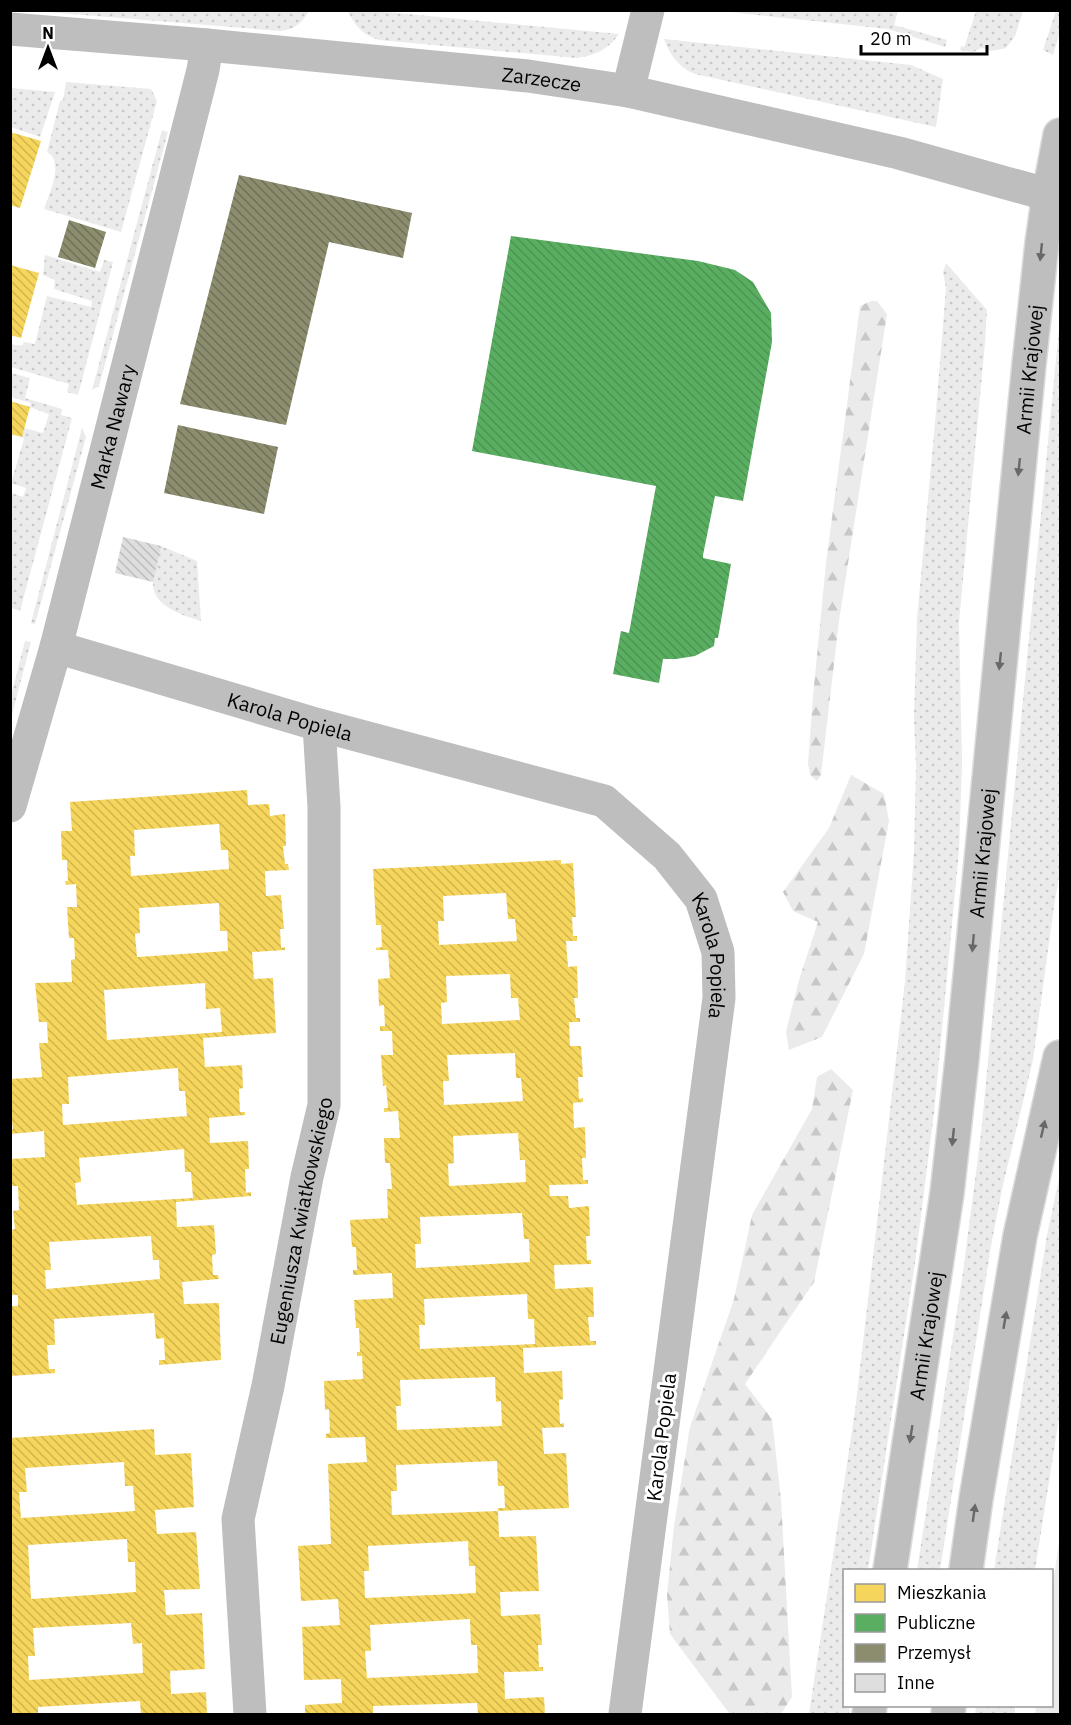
<svg xmlns="http://www.w3.org/2000/svg" width="1071" height="1725" font-family="'IBM Plex Sans',sans-serif">
<style>
.grass{fill:url(#grass-dots)}
.forest{fill:url(#forest-firs)}
.homes{fill:url(#homes-back-hatch);fill-rule:evenodd}
.public{fill:url(#public-back-hatch)}
.industry{fill:url(#industry-back-hatch)}
.building{fill:url(#building-back-hatch)}
.lines{fill:none;stroke-linecap:round;stroke-linejoin:round}
.major-casing{stroke:#dbdbdb;stroke-width:36}
.minor{stroke:#bebebe;stroke-width:33}
.major{stroke:#bebebe;stroke-width:33}
.oneway{fill:#686868}
.labels{text-anchor:middle;dominant-baseline:central;stroke-width:6;stroke-linejoin:round;paint-order:stroke}
.street-label{font-size:20px;fill:#000;stroke:#fff}
</style>
<defs>
<pattern id="grass-dots" width="8" height="8" patternUnits="userSpaceOnUse" patternTransform="scale(1.5)"><rect width="8" height="8" fill="#ebebeb"/><path d="M2 2h.1M6 6h.1" fill="none" stroke="#c8c8c8" stroke-width="1.8" stroke-linecap="round"/></pattern>
<pattern id="forest-firs" width="22" height="20" patternUnits="userSpaceOnUse" patternTransform="scale(1.5)"><rect width="22" height="20" fill="#ebebeb"/><path d="M5 1l3.5 6h-7zM16 11l3.5 6h-7z" fill="#c8c8c8"/></pattern>
<pattern id="homes-back-hatch" width="6" height="6" patternUnits="userSpaceOnUse" patternTransform="scale(1.5)"><rect width="6" height="6" fill="#f6d55c"/><path d="M-1 5l2 2M0 0l6 6M5-1l2 2" fill="none" stroke="#d1b54e"/></pattern>
<pattern id="public-back-hatch" width="6" height="6" patternUnits="userSpaceOnUse" patternTransform="scale(1.5)"><rect width="6" height="6" fill="#5aae61"/><path d="M-1 5l2 2M0 0l6 6M5-1l2 2" fill="none" stroke="#4c9452"/></pattern>
<pattern id="industry-back-hatch" width="6" height="6" patternUnits="userSpaceOnUse" patternTransform="scale(1.5)"><rect width="6" height="6" fill="#8c8c6e"/><path d="M-1 5l2 2M0 0l6 6M5-1l2 2" fill="none" stroke="#707058"/></pattern>
<pattern id="building-back-hatch" width="6" height="6" patternUnits="userSpaceOnUse" patternTransform="scale(1.5)"><rect width="6" height="6" fill="#dedede"/><path d="M-1 5l2 2M0 0l6 6M5-1l2 2" fill="none" stroke="#bdbdbd"/></pattern>
</defs>
<rect width="100%" height="100%" fill="#fff"/>
<path class="grass" d="M35,11H309C303,22 294,30 280,31Z
M348,11H376L619,34C608,50 595,55 577,58L379,40C362,34 355,26 348,11Z
M721,11H898L894,25L947,40L945,47L888,29Z
M976,11H1023L1015,36L1006,48L992,51L982,48L973,52L960,50L961,46L964,47L965,45Z
M1056,11H1060V32L1053,55L1043,50Z
M664,39L911,65L943,79L936,127L695,74C678,67 670,55 664,39Z
M66,82L151,89L157,101L121,232L44,209C49,194 65,162 47,152L60,101L63,100Z
M10,88L55,92L40,137L11,127Z
M162,130L168,132L99,386L92,390Z
M45,255L100,272L104,260L113,262L78,395L67,392L69,384L11,367L10,335H13L11,344L22,346L24,342L35,344L47,296L91,307L92,301L54,289L55,280L43,275Z
M946,263L987,310L985,343L959,622L962,763L959,851L934,1113L915,1263L868,1570H844V1706H850L849,1714H809L855,1411L905,982L914,851L916,767L914,717L917,619L935,423L946,288L943,272Z
M1060,318V871L1054,906L1033,1060L1002,1189L991,1246L940,1570H917L963,1272L981,1134Z
M11,373L30,378L25,398L62,409L61,415L72,418L20,611L11,608V493L23,497L26,488L11,483L24,439L22,437L24,428L43,433L49,414L30,407L31,403L11,397Z
M82,428L86,437L35,624L31,623Z
M161,546L197,561L201,621C184,616 152,606 153,583C153,571 158,558 161,546Z
M25,641L31,642L11,719V696Z
M1060,1174V1412L1035,1570H994L1047,1235Z
M976,1706H1015V1714H975Z"/>
<path class="forest" d="M871,301H877L887,314L839,621L821,775L817,781L810,775L808,764L813,696L826,563L860,306Z
M851,775L884,794L889,821L864,954L822,1037L789,1050L786,1032L799,980L818,922L793,911L783,892L829,828Z
M831,1069L853,1090L814,1282L745,1384L772,1419L781,1500L792,1697L781,1714H736L729,1713L670,1634L667,1595L674,1526L690,1427L734,1299L752,1215L812,1109L817,1077Z
M1060,1535V1714H1035L1036,1706H1052V1591Z"/>
<path class="homes" d="M10,132L41,141L20,208L10,205Z
M10,265L39,273L21,338L10,335Z
M10,401L30,407L22,437L10,434Z
M247,790L248,805L269,804L270,816L285,814L286,846H283L285,864H288L289,870L265,871L266,896L281,895L284,929H280L281,948L285,947V950L252,952L254,979L273,978L276,1033L203,1038L205,1067L242,1065L243,1088L239,1089L240,1112H245V1115L209,1118L210,1143L248,1141L249,1169H245L246,1193L251,1192V1196L176,1202L177,1227L214,1225L216,1254L212,1255L213,1275H218L219,1279L182,1282L184,1304L219,1303L221,1360L159,1365V1360H165L164,1338L156,1339L154,1313L54,1319L55,1345H47L49,1369H55V1373L10,1376V1306H18V1295H10V1230L15,1229L13,1211L19,1210L18,1186H12L10,1159L45,1157L44,1131L10,1134V1130L13,1129L10,1107V1079L42,1077L39,1043H48L47,1022H39L35,983L72,982L71,960L75,959L74,938H69L67,907H77L76,884L66,885L65,881H68L67,864V860H62L61,831H72L70,802ZM219,824L221,850H228L229,869L131,876L130,856H135L134,830ZM219,903L220,931H227L228,951L137,957L135,934L140,933L139,908ZM205,983L206,1009L220,1008L222,1032L107,1040L104,990ZM178,1068L179,1091H185L187,1116L63,1125L62,1104H69L68,1077ZM184,1149L185,1172H191L193,1198L77,1205L75,1183L81,1182L79,1158ZM151,1236L153,1260H159L160,1279L46,1289L45,1270H51L49,1242Z
M561,860V864L573,863L576,917H572L573,936H577V941H566L568,967L577,966L578,998H574L576,1018H580V1022H569L570,1046H581L583,1077H578L579,1099L583,1098V1102L573,1103L574,1128L585,1127L586,1158H582L583,1180H588V1184L549,1185L550,1196H568L569,1208L589,1206L590,1236H586L587,1260H591V1264L554,1265L555,1289L593,1287L594,1317H588L590,1341H596V1345L523,1348L524,1373L562,1371L563,1399L559,1400L560,1424L564,1423V1427L542,1428L544,1454L566,1453L569,1508L498,1511V1508H505L504,1486H498L497,1461L396,1465L397,1491H391L392,1515L498,1511L499,1537L536,1536L539,1591L500,1592L501,1616L540,1614L542,1645H538L539,1667H543V1671L504,1672L505,1699L544,1697L545,1714H478L477,1703L373,1706V1714H305V1705L342,1703L341,1679L304,1680L302,1627L340,1625L338,1599L301,1601L298,1546L331,1544L328,1464L367,1462L365,1437L326,1438V1434L330,1433L329,1409L325,1410L324,1381L363,1379L362,1356H357V1352H360L359,1328H356L354,1300L393,1298L392,1273L353,1275V1270H357L356,1247H352L350,1220L388,1218L387,1189H392L390,1163H385L384,1138H400L398,1111L384,1112V1108H388L386,1085L383,1086L381,1055H393L392,1031H380V1026H385L384,1005L379,1006L378,979L390,978L388,950H376V948L382,947L381,925H376L373,869ZM506,893L508,919H515L517,941L439,945L438,921H444L443,896ZM510,974L511,998H518L520,1020L442,1024L441,1003L447,1002L446,976ZM515,1053L516,1078H521L523,1101L444,1105L443,1081H449L447,1055ZM518,1133L520,1160H525L526,1182L449,1186L448,1164L454,1163L453,1136ZM522,1213L524,1239H529L530,1262L416,1268L415,1244H421L420,1217ZM527,1294L528,1319H534L535,1344L420,1349L419,1325H425L424,1299ZM495,1377L496,1402L501,1401L502,1426L397,1430L396,1406H401L400,1380ZM468,1541L469,1566H475L476,1593L365,1598L364,1571H369L368,1546ZM470,1619L471,1645H477L478,1673L367,1678L365,1651H371L370,1625Z
M154,1429L155,1455L191,1453L194,1507L155,1510L157,1534L196,1532L200,1589L164,1590L166,1615L202,1613L205,1669L170,1671L171,1694L206,1692L207,1714H141L140,1701L38,1707V1714H10V1438ZM124,1462L125,1486H133L135,1511L21,1518L19,1492H27L25,1468ZM127,1539L128,1562H135L136,1592L31,1599L28,1545ZM131,1623L133,1644L142,1643L143,1673L29,1680L28,1656H35L33,1628Z"/>
<path class="public" d="M511,236L698,261L735,270L753,282L771,313L772,342L743,501L715,496L703,555V558L731,564L718,638H715L714,646L695,656L676,659H663L659,683L613,674L621,631L629,633L656,486L472,451Z"/>
<path class="industry" d="M239,175L412,213L403,258L329,242L286,425L180,404Z
M69,220L106,232L95,268L58,257Z
M178,425L278,447L264,514L164,493Z"/>
<path class="building" d="M123,537L161,546L153,582L115,573Z"/>
<g class="lines">
<g class="major-casing">
<g id="major">
<path id="s5" d="M890,1570L947,1193L962,1059L1029,364L1042,243L1049,194L1060,135"/>
<path d="M966,1570L976,1499L1020,1236L1060,1057"/>
<path d="M869,1714L870,1706"/>
<path d="M948,1714L949,1706"/>
</g>
</g>
<g class="minor">
<path id="s1" d="M10,29L207,45L528,76L628,91L899,153L1060,198"/>
<path d="M628,91L648,10"/>
<path id="s2" d="M56,647L319,725L604,801L667,856L701,899L718,952L719,998L625,1714"/>
<path id="s3" d="M10,806L56,647L203,70L207,45"/>
<path id="s4" d="M250,1714L238,1519L268,1386L307,1177L324,1105V807L319,725"/>
</g>
<use href="#major" class="major"/>
</g>
<defs><path id="oneway-solid" d="M-6-.8H1V-3.2L6.5 0L1 3.2V.8H-6Z" transform="scale(1.5)"/></defs>
<g class="oneway">
<use href="#oneway-solid" transform="translate(1041 252) rotate(96)"/>
<use href="#oneway-solid" transform="translate(1019 467) rotate(96)"/>
<use href="#oneway-solid" transform="translate(1000 661) rotate(96)"/>
<use href="#oneway-solid" transform="translate(973 943) rotate(95)"/>
<use href="#oneway-solid" transform="translate(1043 1129) rotate(-77)"/>
<use href="#oneway-solid" transform="translate(953 1137) rotate(96)"/>
<use href="#oneway-solid" transform="translate(1005 1320) rotate(-80)"/>
<use href="#oneway-solid" transform="translate(911 1434) rotate(99)"/>
<use href="#oneway-solid" transform="translate(974 1513) rotate(-82)"/>
</g>
<g class="labels">
<g class="street-label">
<text stroke="none"><textPath href="#s1" startOffset="534">Zarzecze</textPath></text>
<text stroke="none"><textPath href="#s5" startOffset="1209">Armii Krajowej</textPath></text>
<text stroke="none"><textPath href="#s3" startOffset="393">Marka Nawary</textPath></text>
<text stroke="none"><textPath href="#s2" startOffset="244">Karola Popiela</textPath></text>
<text stroke="none"><textPath href="#s5" startOffset="723">Armii Krajowej</textPath></text>
<text stroke="none"><textPath href="#s2" startOffset="766">Karola Popiela</textPath></text>
<text stroke="none"><textPath href="#s4" startOffset="500">Eugeniusza Kwiatkowskiego</textPath></text>
<text stroke="none"><textPath href="#s5" startOffset="237">Armii Krajowej</textPath></text>
<text transform="translate(661 1437) rotate(-83)">Karola Popiela</text>
</g>
</g>
<rect width="1071" height="1725" fill="none" stroke="#000000" stroke-width="24"/>
<rect x="843" y="1569" width="210" height="138" fill="#ffffff" stroke="#999999" stroke-width="1.5"/>
<rect x="855" y="1584" width="30" height="18" fill="#f6d55c" stroke="#999999" stroke-width="1.5"/>
<text x="897" y="1599" font-size="18" fill="#000000">Mieszkania</text>
<rect x="855" y="1614" width="30" height="18" fill="#5aae61" stroke="#999999" stroke-width="1.5"/>
<text x="897" y="1629" font-size="18" fill="#000000">Publiczne</text>
<rect x="855" y="1644" width="30" height="18" fill="#8c8c6e" stroke="#999999" stroke-width="1.5"/>
<text x="897" y="1659" font-size="18" fill="#000000">Przemysł</text>
<rect x="855" y="1674" width="30" height="18" fill="#dedede" stroke="#999999" stroke-width="1.5"/>
<text x="897" y="1689" font-size="18" fill="#000000">Inne</text>
<g transform="translate(48 48)" stroke="#ffffff" stroke-width="4.5" paint-order="stroke">
<path d="M0-4.5L10 22L0 15L-10 22Z" fill="#000000"/>
<text y="-9" font-size="16" font-weight="bold" text-anchor="middle" fill="#000000">N</text>
</g>
<path d="M861 45v9h126v-9" fill="none" stroke="#000000" stroke-width="3"/>
<text x="870" y="45" font-size="18" fill="#000000" stroke="#ffffff" stroke-width="4.5" paint-order="stroke">20 m</text>
</svg>
